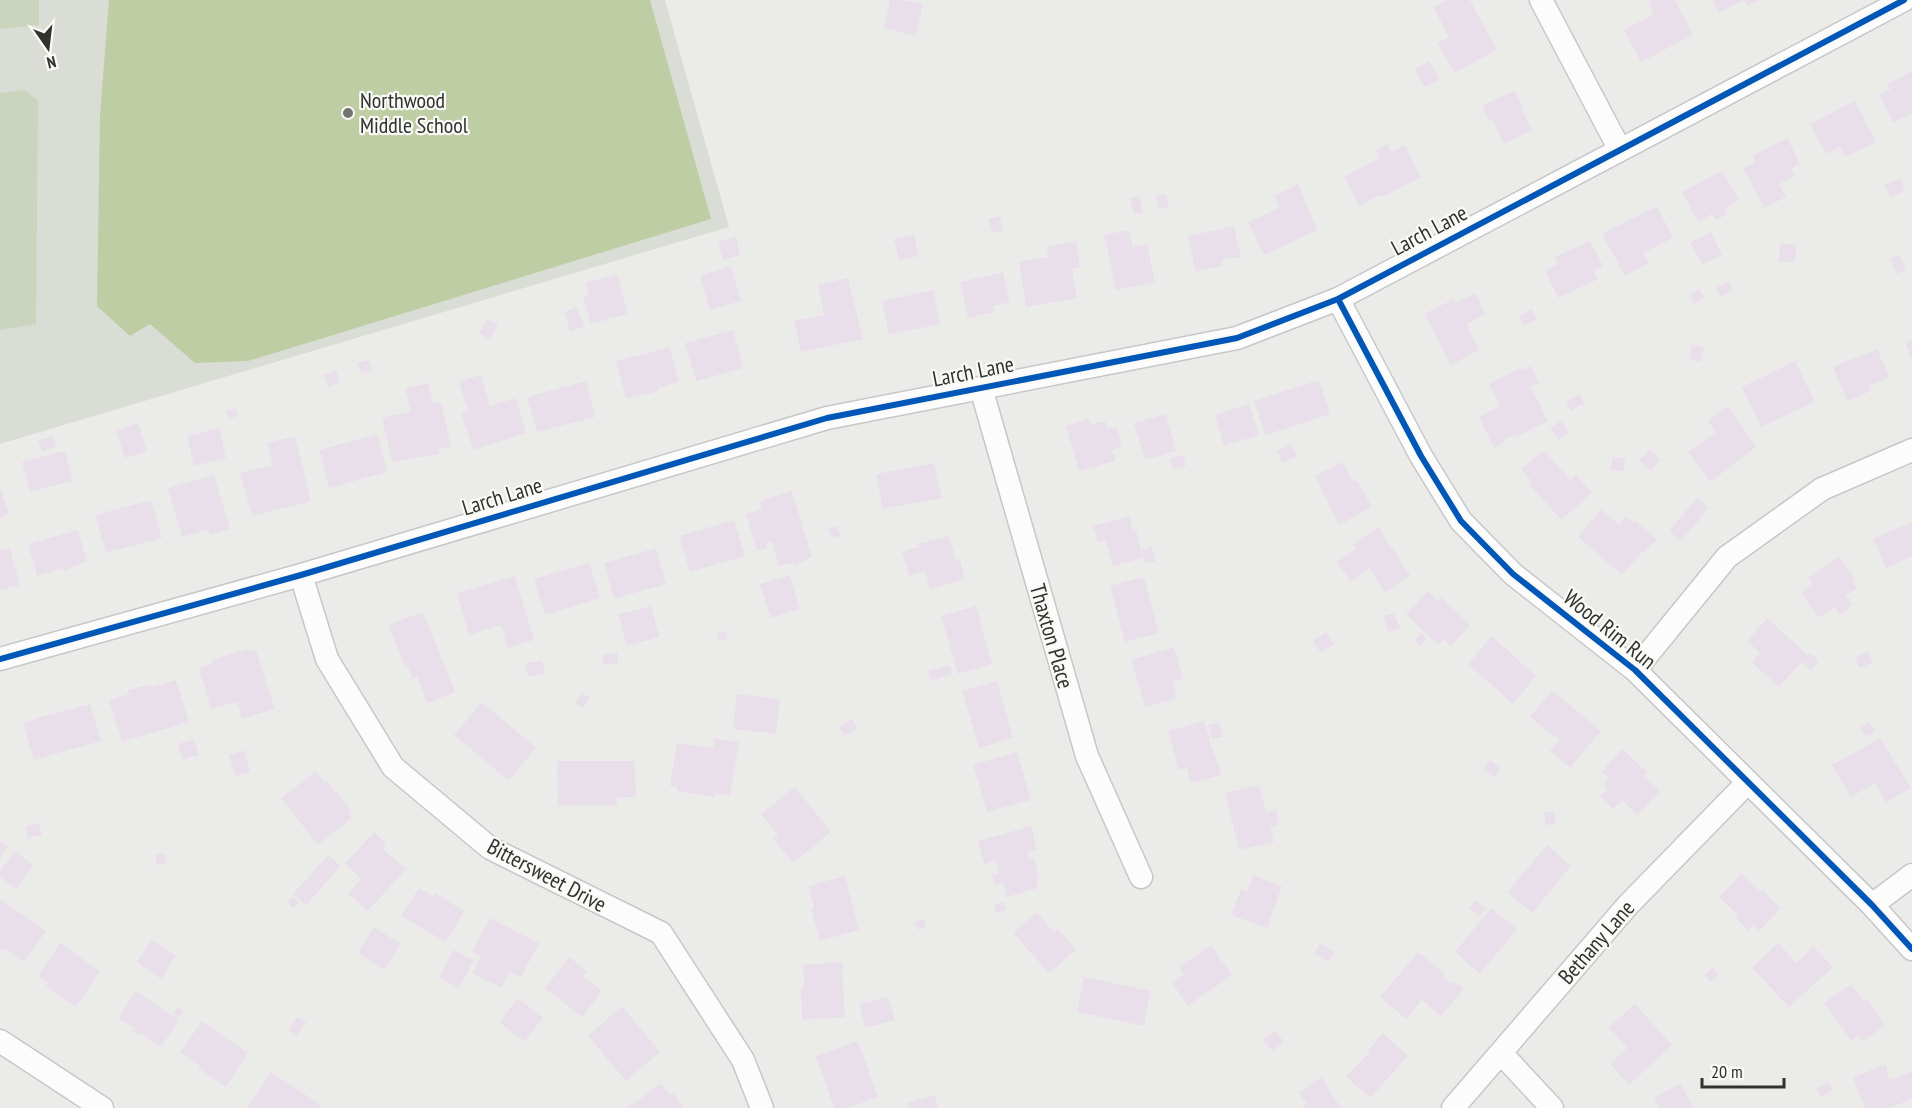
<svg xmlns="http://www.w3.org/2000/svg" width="1912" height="1108" font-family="'PT Sans Narrow',sans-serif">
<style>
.built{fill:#daddd6}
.green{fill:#cbd4bc}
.forest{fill:#becda4}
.building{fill:#e9dfeb}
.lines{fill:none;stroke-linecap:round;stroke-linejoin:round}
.minor-casing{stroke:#c7c8c6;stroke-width:25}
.minor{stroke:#fcfcfc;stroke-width:22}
.cycleway-casing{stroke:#f9faf6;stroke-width:10}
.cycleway{stroke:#0057b8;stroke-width:6}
.poi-dot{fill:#727371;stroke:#f9faf6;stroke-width:2}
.labels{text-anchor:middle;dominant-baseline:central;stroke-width:4.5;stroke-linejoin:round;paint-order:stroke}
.poi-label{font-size:22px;fill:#313230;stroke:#f9faf6;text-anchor:start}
.street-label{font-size:22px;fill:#313230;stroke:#f9faf6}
</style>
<rect width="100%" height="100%" fill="#ebecea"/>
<path class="built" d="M0,0H665L729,227L0,444Z"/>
<path class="green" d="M0,0H39V25L0,29Z
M25,90L38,101L36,324L0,330V93Z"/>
<path class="forest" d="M109,0H650L711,219L248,361L195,363L150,324L130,336L97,306L100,115Z"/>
<path class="building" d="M890,0H903L923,4L916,36L884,28Z
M1447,0H1470L1497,50L1454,73L1438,43L1449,37L1433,7Z
M1652,0H1675L1693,35L1641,62L1624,30L1654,14L1648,2Z
M1713,0H1759L1747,6L1744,0L1719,13Z
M1430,61L1439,80L1424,87L1415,69Z
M1912,71V113L1893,123L1879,95L1890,90L1887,84Z
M1515,90L1524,109L1522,110L1532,130L1504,144L1492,119L1489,121L1482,106Z
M1855,101L1876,142L1845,157L1840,147L1826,154L1810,124Z
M1787,138L1800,163L1791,169L1795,176L1779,184L1786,197L1764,208L1743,168L1755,162L1752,156Z
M1388,144L1391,152L1405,145L1421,177L1382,197L1380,195L1359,206L1344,177L1380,158L1376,150Z
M1722,171L1739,200L1725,208L1728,214L1716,220L1712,214L1698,222L1682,192Z
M1900,178L1905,191L1890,197L1884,185Z
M1298,184L1317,230L1264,255L1248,222L1279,208L1274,196Z
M1166,194L1169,207L1159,209L1156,196Z
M1139,196L1143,212L1134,214L1130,198Z
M1657,206L1673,238L1643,253L1649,263L1625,276L1602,234Z
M1000,216L1003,230L992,233L988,219Z
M1234,226L1241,257L1222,260L1223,266L1196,272L1188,236Z
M1129,230L1133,247L1147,244L1155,282L1116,290L1104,235Z
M1711,232L1722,255L1702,265L1690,242Z
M914,234L919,256L899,260L894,239Z
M736,237L740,255L723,260L718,242Z
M1076,241L1080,268L1072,269L1077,298L1026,307L1019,262L1048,257L1046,247Z
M1590,241L1603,266L1594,270L1598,279L1558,298L1545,270L1558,264L1555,257Z
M1781,243L1797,245L1795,263L1778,261Z
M1900,255L1906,270L1897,274L1890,258Z
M731,266L741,301L710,310L700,276Z
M1003,272L1010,302L993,306L994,312L968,318L960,282Z
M617,274L628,314L591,324L583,296L589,295L585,283Z
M848,278L863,339L801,352L794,321L824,315L818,285Z
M1729,281L1733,290L1720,297L1715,288Z
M1699,289L1704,298L1694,304L1690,294Z
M933,290L940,324L889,335L882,301Z
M1475,293L1486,314L1467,324L1470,328L1468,329L1479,350L1451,365L1424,314L1454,299L1456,303Z
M577,307L584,327L570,331L564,312Z
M1532,309L1537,319L1524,326L1519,316Z
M488,319L498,325L489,339L479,333Z
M733,330L743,368L696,381L685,343Z
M1912,339V360L1905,342Z
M1692,345L1704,347L1701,362L1689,360Z
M670,347L679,382L658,388L659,391L626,399L616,361Z
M1877,349L1889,377L1869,386L1871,391L1847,401L1833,367Z
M369,360L372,370L361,374L357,363Z
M1795,361L1815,402L1761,427L1742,387Z
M1531,366L1539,383L1531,387L1548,421L1516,437L1515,434L1504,439L1506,442L1494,448L1479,417L1500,406L1489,384L1521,368L1522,370Z
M336,370L340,383L328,387L323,375Z
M481,375L490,406L516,398L526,433L473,450L461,412L468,411L459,382Z
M1319,380L1330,414L1265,435L1254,401Z
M586,381L595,417L537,432L527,397Z
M428,383L433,404L441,402L451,446L438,450L439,454L392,462L382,418L411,411L405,389Z
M1579,394L1584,403L1571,411L1566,402Z
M1249,404L1259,435L1224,446L1215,415Z
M1728,406L1756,447L1710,482L1688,452L1716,432L1708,421Z
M235,408L238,416L229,419L226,411Z
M1166,414L1176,451L1145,460L1134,423Z
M1089,419L1090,425L1105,421L1107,429L1116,427L1122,447L1112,450L1115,461L1079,471L1066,426Z
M1561,421L1569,432L1559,440L1550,428Z
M138,423L147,451L125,458L116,430Z
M219,428L226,458L194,466L187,436Z
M377,434L387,472L329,488L319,450Z
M53,436L56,447L42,452L38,440Z
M295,436L311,501L252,516L240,473L273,465L267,443Z
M1291,444L1297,457L1282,463L1277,451Z
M1650,449L1661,459L1650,471L1639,461Z
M1544,450L1570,480L1576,474L1592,493L1561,520L1529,484L1532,482L1521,469Z
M65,451L73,481L30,492L22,462Z
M1183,455L1186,466L1173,469L1170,458Z
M1612,457L1625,458L1624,471L1611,470Z
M1342,462L1354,482L1357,480L1372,507L1339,525L1315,476Z
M934,463L942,498L883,509L876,474Z
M214,475L230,529L210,535L208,530L182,537L168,488Z
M0,486L9,515L0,518Z
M792,491L812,557L795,565L794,563L779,566L772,541L766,543L767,548L757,551L746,514L762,509L759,501Z
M1697,498L1709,508L1681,541L1669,531Z
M151,500L162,538L106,553L95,515Z
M1601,509L1619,525L1626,516L1634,523L1635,521L1657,539L1644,553L1642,552L1622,575L1578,537Z
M1129,516L1133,531L1136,530L1143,558L1113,566L1105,540L1098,542L1093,526Z
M734,520L745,556L690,572L679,536Z
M1912,522V556L1886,568L1873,539Z
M837,526L840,536L831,538L828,528Z
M1378,527L1410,575L1385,593L1369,568L1351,582L1337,562L1356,549L1353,545Z
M78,530L87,562L70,567L71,569L63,571V568L37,576L28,544Z
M949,536L956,560L960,559L965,579L930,589L925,571L909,576L902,552L919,547L918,544Z
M1152,547L1156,561L1145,564L1142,550Z
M10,548L20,585L0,590V550Z
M656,548L666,584L614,599L604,563Z
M1839,556L1855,578L1852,581L1857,588L1846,596L1853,605L1840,615L1834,607L1819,618L1801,593L1812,584L1808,578Z
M589,563L600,598L545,615L534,579Z
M790,575L800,609L771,618L760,584Z
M515,576L534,640L508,648L501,625L469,635L457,593Z
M1144,577L1159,633L1125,642L1110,586Z
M1428,591L1438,601L1441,597L1470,625L1451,646L1444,639L1438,645L1406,614Z
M651,606L659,637L627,646L618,614Z
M976,606L992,664L958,674L941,616Z
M423,612L455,692L427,703L417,677L413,679L408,667L406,668L388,625Z
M1394,613L1400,628L1389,632L1383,616Z
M1767,618L1808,655L1810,653L1819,661L1811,670L1802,662L1779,687L1752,663L1760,653L1747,641Z
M725,631L728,639L719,641L717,633Z
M1326,632L1334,644L1321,653L1313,641Z
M1421,633L1427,639L1421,646L1414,640Z
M1492,636L1536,676L1513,704L1468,664Z
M1174,647L1183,679L1173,682L1177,698L1145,707L1131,660Z
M248,649L249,652L256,650L275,709L242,719L237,702L211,709L199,668L213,664L212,660Z
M617,652L618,663L604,665L602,655Z
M1868,652L1872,663L1859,668L1855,657Z
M542,660L545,673L528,677L525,664Z
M950,665L952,674L931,681L928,671Z
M176,680L189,722L122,742L109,700L129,694L128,690L151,684L152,687Z
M997,681L1013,738L979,748L962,691Z
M1552,690L1601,731L1570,768L1550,751L1559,740L1530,717Z
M582,693L590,698L583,708L575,703Z
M737,694L780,699L776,734L733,729Z
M482,702L536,748L509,781L454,735Z
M90,704L101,741L34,760L23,723L37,719V718Z
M852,719L857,728L844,736L839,727Z
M1204,721L1221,775L1191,783L1187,768L1179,770L1168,731Z
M1219,722L1223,737L1212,739L1208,725Z
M1869,722L1876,731L1866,737L1860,728Z
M714,738L739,742L730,796L715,793V797L677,791V787L670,786L677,743L713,748Z
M1880,738L1911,788L1886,803L1875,783L1851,797L1832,765Z
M194,739L199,755L182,760L178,744Z
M1622,749L1647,772L1644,776L1660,791L1637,815L1622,800L1613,809L1600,797L1607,789L1603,785L1609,778L1601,772Z
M244,750L250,772L235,776L229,755Z
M1017,752L1031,800L987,812L973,765Z
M1490,760L1501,768L1494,778L1483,769Z
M557,761H635L636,797H617V805L558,806Z
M316,771L325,783L327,781L351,810L348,813L352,818L318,845L281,798Z
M1259,785L1266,812L1276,810L1279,825L1270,827L1274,842L1239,850L1225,793Z
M795,787L831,832L793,863L773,839L778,835L761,814Z
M1554,811L1556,824L1546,825L1544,813Z
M39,823L42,835L28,838L26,826Z
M1031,826L1037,850L1028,852L1030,858L1034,857L1039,878H1036L1038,888L1007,897L1003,883L995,885L992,875L999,873L996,860L984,864L978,841Z
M374,832L386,843L382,848L406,869L368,911L348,894L361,879L345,864Z
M0,841L8,847L0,858Z
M1547,845L1571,866L1532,913L1507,892Z
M15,851L33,865L16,889L0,877V871Z
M164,853L166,863L157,865L155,855Z
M328,855L341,866L306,905L293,894Z
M1741,874L1760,892L1762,890L1781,908L1759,931L1753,925L1748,930L1735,918L1738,915L1719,897Z
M1253,875L1282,886L1267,928L1231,915L1241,889L1247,892Z
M845,876L859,930L820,941L811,909L814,908L808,886Z
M419,888L433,896L435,893L464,911L446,942L401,916Z
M293,896L299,902L293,908L287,902Z
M0,899L46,931L24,962L5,949L3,951L0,949Z
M1476,900L1486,909L1479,916L1469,908Z
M1004,902L1006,910L996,913L994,904Z
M1491,908L1517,929L1480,974L1455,952Z
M1037,913L1054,932L1058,929L1076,950L1049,973L1013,933Z
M490,918L539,943L521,977L510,972L501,988L472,973L481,956L472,952Z
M924,919L926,927L918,930L915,922Z
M374,927L401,944L384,970L358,953Z
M152,940L176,956L161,979L137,962Z
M60,943L100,971L76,1007L46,986L48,983L38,976Z
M1320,943L1335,952L1328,962L1314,953Z
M1778,943L1797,963L1813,946L1833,967L1789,1007L1752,968Z
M1211,945L1232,975L1188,1006L1172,983L1184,974L1179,967Z
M453,950L474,960L459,988L439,978Z
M1418,952L1445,974L1443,977L1451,984L1454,981L1464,989L1441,1016L1422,1000L1406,1019L1380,997Z
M569,957L587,971L583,976L602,991L582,1017L545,988Z
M842,962L845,1017L802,1020L801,989H804L803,965Z
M1712,967L1719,974L1711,982L1704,975Z
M1084,977L1151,991L1144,1026L1077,1012Z
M1851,984L1864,1001L1867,999L1885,1025L1862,1042L1858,1036L1852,1041L1824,1003Z
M136,991L179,1020L161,1047L140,1033L138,1035L132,1031L134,1028L118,1018Z
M888,997L895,1020L865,1028L859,1004Z
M518,998L543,1018L524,1042L499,1022Z
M1635,1004L1672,1045L1629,1085L1610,1064L1627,1048L1609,1027Z
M622,1006L660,1052L626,1081L588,1036Z
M178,1007L184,1011L179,1018L173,1014Z
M297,1017L306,1022L297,1036L289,1030Z
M202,1021L248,1053L226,1087L198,1068L200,1066L180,1052Z
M1275,1030L1284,1042L1272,1051L1263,1039Z
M1383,1033L1408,1056L1370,1098L1346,1077L1370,1052L1368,1050Z
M858,1041L878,1097L848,1108H834L816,1056Z
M1886,1064L1889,1080L1912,1071V1099L1890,1108H1865L1853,1078Z
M271,1072L321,1105L318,1108H247Z
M1321,1077L1341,1108H1301L1307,1104L1299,1093Z
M1828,1082L1833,1090L1821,1097L1816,1089Z
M661,1083L670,1095L673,1093L683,1108H627Z
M1680,1083L1694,1108H1660L1654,1098Z
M935,1095L938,1108H908L907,1103Z"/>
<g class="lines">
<g class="minor-casing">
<path id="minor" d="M1541,0L1620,150
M1338,299L1421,456L1461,521L1513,574L1635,670L1872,905L1912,949
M981,388L1087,756L1141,877
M301,575L327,659L393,767L490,848L661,933L743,1060L762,1108
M0,659L301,575L827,418L1237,338L1338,299L1904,0
M1635,670L1727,557L1822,489L1912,450
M1872,905L1912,875
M0,1041L102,1108
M1501,1053L1552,1108
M1453,1108L1628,905L1747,783"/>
</g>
<use href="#minor" class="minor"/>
<g class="cycleway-casing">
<path id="cycleway" d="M1338,299L1421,456L1461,521L1513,574L1635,670L1872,905L1912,949
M0,659L301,575L827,418L1237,338L1338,299L1904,0"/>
</g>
<use href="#cycleway" class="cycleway"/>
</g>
<circle class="poi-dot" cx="348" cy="113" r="6"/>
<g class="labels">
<g class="poi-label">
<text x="360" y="100">Northwood<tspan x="360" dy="25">Middle School</tspan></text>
</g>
<g class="street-label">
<text transform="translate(1429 230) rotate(-28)">Larch Lane</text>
<text transform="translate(973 371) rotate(-11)">Larch Lane</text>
<text transform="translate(502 496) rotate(-17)">Larch Lane</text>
<text transform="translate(1610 629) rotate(39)">Wood Rim Run</text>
<text transform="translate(1052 636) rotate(74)">Thaxton Place</text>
<text transform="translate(547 875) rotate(28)">Bittersweet Drive</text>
<text transform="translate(1596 942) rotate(-49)">Bethany Lane</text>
</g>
</g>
<g transform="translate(48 48) rotate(166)" stroke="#f9faf6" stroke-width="4.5" paint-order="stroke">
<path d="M0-4.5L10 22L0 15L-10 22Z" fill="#313230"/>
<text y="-9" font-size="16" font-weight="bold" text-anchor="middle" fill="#313230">N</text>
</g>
<path d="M1702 1078v9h82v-9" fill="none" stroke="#313230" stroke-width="3"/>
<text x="1711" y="1078" font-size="18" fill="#313230" stroke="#f9faf6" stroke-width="4.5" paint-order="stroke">20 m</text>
</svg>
